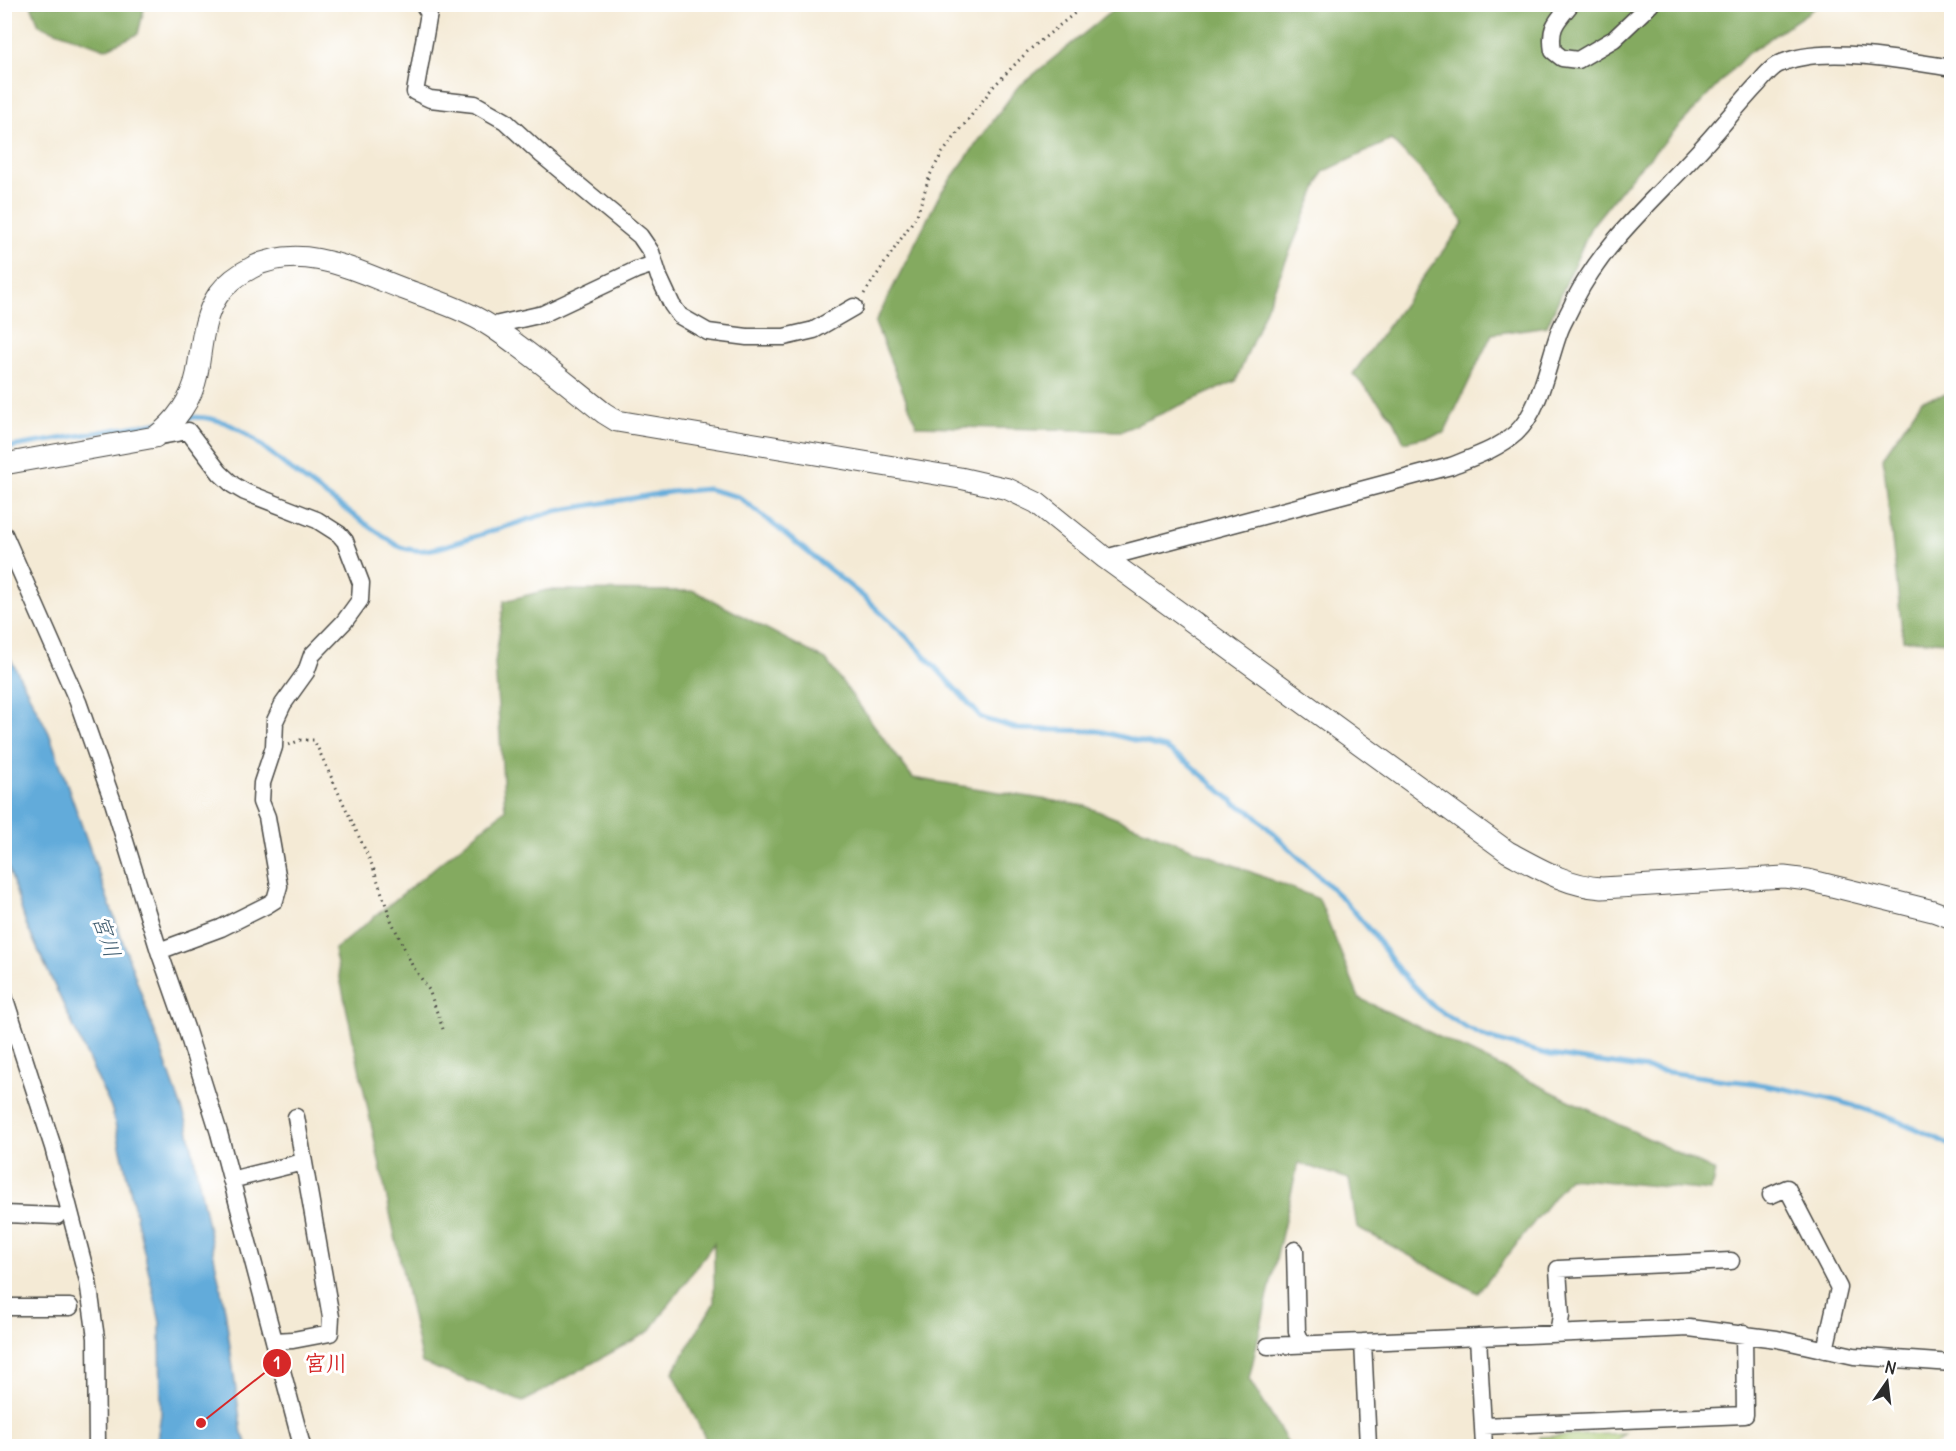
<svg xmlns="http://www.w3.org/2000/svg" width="1956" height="1451" font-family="Delius,'Klee One',sans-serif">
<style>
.green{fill:#a6c56c;stroke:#68784c;stroke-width:1.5}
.forest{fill:#84aa60;stroke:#586a46;stroke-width:1.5}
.water{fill:#62abda;stroke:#466b82;stroke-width:1.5}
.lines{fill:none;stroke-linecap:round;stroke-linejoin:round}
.stream{stroke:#62abda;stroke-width:5}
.minor-casing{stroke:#494844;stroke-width:19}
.tertiary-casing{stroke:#494844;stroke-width:23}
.path{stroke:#494844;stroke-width:3;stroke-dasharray:1.5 4.5;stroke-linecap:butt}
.minor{stroke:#fff;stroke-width:16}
.tertiary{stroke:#fff;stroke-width:21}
.labels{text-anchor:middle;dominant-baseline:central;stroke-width:6;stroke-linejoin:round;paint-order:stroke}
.water-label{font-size:22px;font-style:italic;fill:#415e71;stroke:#fff}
.leader{fill:none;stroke:#d62828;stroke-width:2}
.callout-dot{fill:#d62828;stroke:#fff;stroke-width:2}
.mark-label{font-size:18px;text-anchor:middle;font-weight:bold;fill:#fff}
.callout-label{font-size:22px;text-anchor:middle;font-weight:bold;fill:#d62828;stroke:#fff;stroke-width:6;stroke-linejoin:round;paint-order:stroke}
</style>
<rect width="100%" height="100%" fill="#fff"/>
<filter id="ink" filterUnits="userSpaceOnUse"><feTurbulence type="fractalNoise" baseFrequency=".0167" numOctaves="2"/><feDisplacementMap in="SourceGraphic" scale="12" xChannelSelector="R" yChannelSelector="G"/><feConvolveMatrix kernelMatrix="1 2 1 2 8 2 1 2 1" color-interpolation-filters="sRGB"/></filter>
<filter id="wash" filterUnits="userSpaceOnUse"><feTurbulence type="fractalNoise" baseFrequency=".008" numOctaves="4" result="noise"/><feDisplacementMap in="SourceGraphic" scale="24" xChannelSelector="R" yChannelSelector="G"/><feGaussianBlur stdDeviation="1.35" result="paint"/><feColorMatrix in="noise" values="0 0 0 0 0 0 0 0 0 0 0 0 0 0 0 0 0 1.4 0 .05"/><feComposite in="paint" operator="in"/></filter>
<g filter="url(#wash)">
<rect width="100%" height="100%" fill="#f4ead5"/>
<path class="green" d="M1625,1433L1611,1446H1540L1539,1437Z"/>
<path class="forest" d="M31,5H145L138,34L105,49L39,25Z
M1119,5H1819L1747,54L1631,177L1591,227L1547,326L1492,334L1444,433L1404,442L1393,418L1353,374L1464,222L1422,171L1391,140L1323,172L1236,381L1122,431L917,426L875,323L940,194L1017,88Z
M1951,393V642L1903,640L1883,457L1922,400Z
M547,590L695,591L826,660L913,778L1085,806L1319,899L1359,998L1715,1171L1711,1191L1569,1178L1478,1293L1357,1227L1349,1179L1298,1163L1249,1379L1290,1446H709L673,1372L714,1303V1243L650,1331L523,1402L422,1363L334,950L505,810L495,663L504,601Z"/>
<path class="water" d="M5,648L49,733L187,1123L225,1310L242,1434L249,1446H156L161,1414L160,1322L112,1110L26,924L5,857Z"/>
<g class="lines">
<path class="stream" d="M185,418C198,416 213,418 226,423C251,433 272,456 294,472C327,497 362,521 396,545C413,553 427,551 445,546L555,511L670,492L708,489L739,497L865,598L914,644L982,718L1018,729L1099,731L1165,748L1188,763L1236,804L1251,812L1346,902L1373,934L1401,973L1434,1007L1465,1027L1488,1038L1550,1055L1731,1081C1755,1082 1776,1087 1800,1092C1853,1103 1903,1120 1952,1146
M4,448L161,422"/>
</g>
</g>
<g filter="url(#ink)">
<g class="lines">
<g class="minor-casing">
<path id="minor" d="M423,4L429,13L415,92L430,99L475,104L505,121L542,155L640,236L651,252L659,277L672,305L680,316L708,332L747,337H784L814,330L854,307
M1571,4C1556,22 1549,27 1553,51L1562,58L1578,60L1614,39L1651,4
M490,326L543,314L636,270L654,264
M155,437L188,431L220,473L233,485L245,492L317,520L339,534L345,541L361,583L360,600L344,622L312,655L306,672L283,704L275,721L274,747L262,783L261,802L267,817L279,886L275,900L267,905L221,928L159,951
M4,534L78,702L113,802L159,951L186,1028L219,1133L302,1446
M1105,558L1451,466C1473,457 1498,449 1516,433C1541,410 1548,361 1560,330C1564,320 1570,311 1574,301C1604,242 1654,200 1698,152C1719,130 1737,106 1758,84C1763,78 1770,69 1777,65C1820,43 1904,61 1952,68
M4,996L53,1147L88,1281L96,1338L97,1446
M231,1180L303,1162
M1771,1195L1787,1188L1839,1288L1825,1350
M4,1214L57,1216
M1295,1250L1297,1332L1302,1344
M4,1307H70
M1558,1333L1561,1316L1558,1269L1731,1261
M1478,1337L1484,1446
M274,1341L293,1340L330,1333L331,1317L296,1117
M1268,1346L1363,1342
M1483,1426L1745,1415L1744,1333
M1368,1446L1363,1342L1689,1328L1777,1339L1854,1356L1952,1363"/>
</g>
<g class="tertiary-casing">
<path id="tertiary" d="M4,464L155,437C176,422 192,399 197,374C202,347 202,319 218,295C227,283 239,274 253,267C303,242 356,271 404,289C434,300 466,310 492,327C531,353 567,384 604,413L617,421L960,478L1008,489L1037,503L1105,558L1508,852C1538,868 1567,886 1602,888L1784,877L1808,880L1933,911L1952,918"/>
</g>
<path class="path" d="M864,294L917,215L930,175L941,155L993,87L1028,51L1086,4
M289,745L300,740H314L373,867L391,920L412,965L429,990L443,1029"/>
<use href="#minor" class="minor"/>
<use href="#tertiary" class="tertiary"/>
</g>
</g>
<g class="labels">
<g class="water-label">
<text transform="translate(107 936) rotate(72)">宮川</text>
</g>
</g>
<path class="leader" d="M201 1423L277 1363"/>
<g class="callout-dot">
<circle cx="201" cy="1423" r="6"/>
<circle cx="277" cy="1363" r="15"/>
</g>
<g class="mark-label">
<text x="277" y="1369">1</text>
</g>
<g class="callout-label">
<text x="326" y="1371">宮川</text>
</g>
<rect width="1956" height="1451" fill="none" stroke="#fff" stroke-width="24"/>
<g transform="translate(1887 1382) rotate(14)" stroke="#ffffff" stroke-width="4.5" paint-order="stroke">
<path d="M0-4.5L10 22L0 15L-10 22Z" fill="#2b2b2b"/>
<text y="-9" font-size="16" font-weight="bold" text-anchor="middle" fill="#2b2b2b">N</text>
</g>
</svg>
